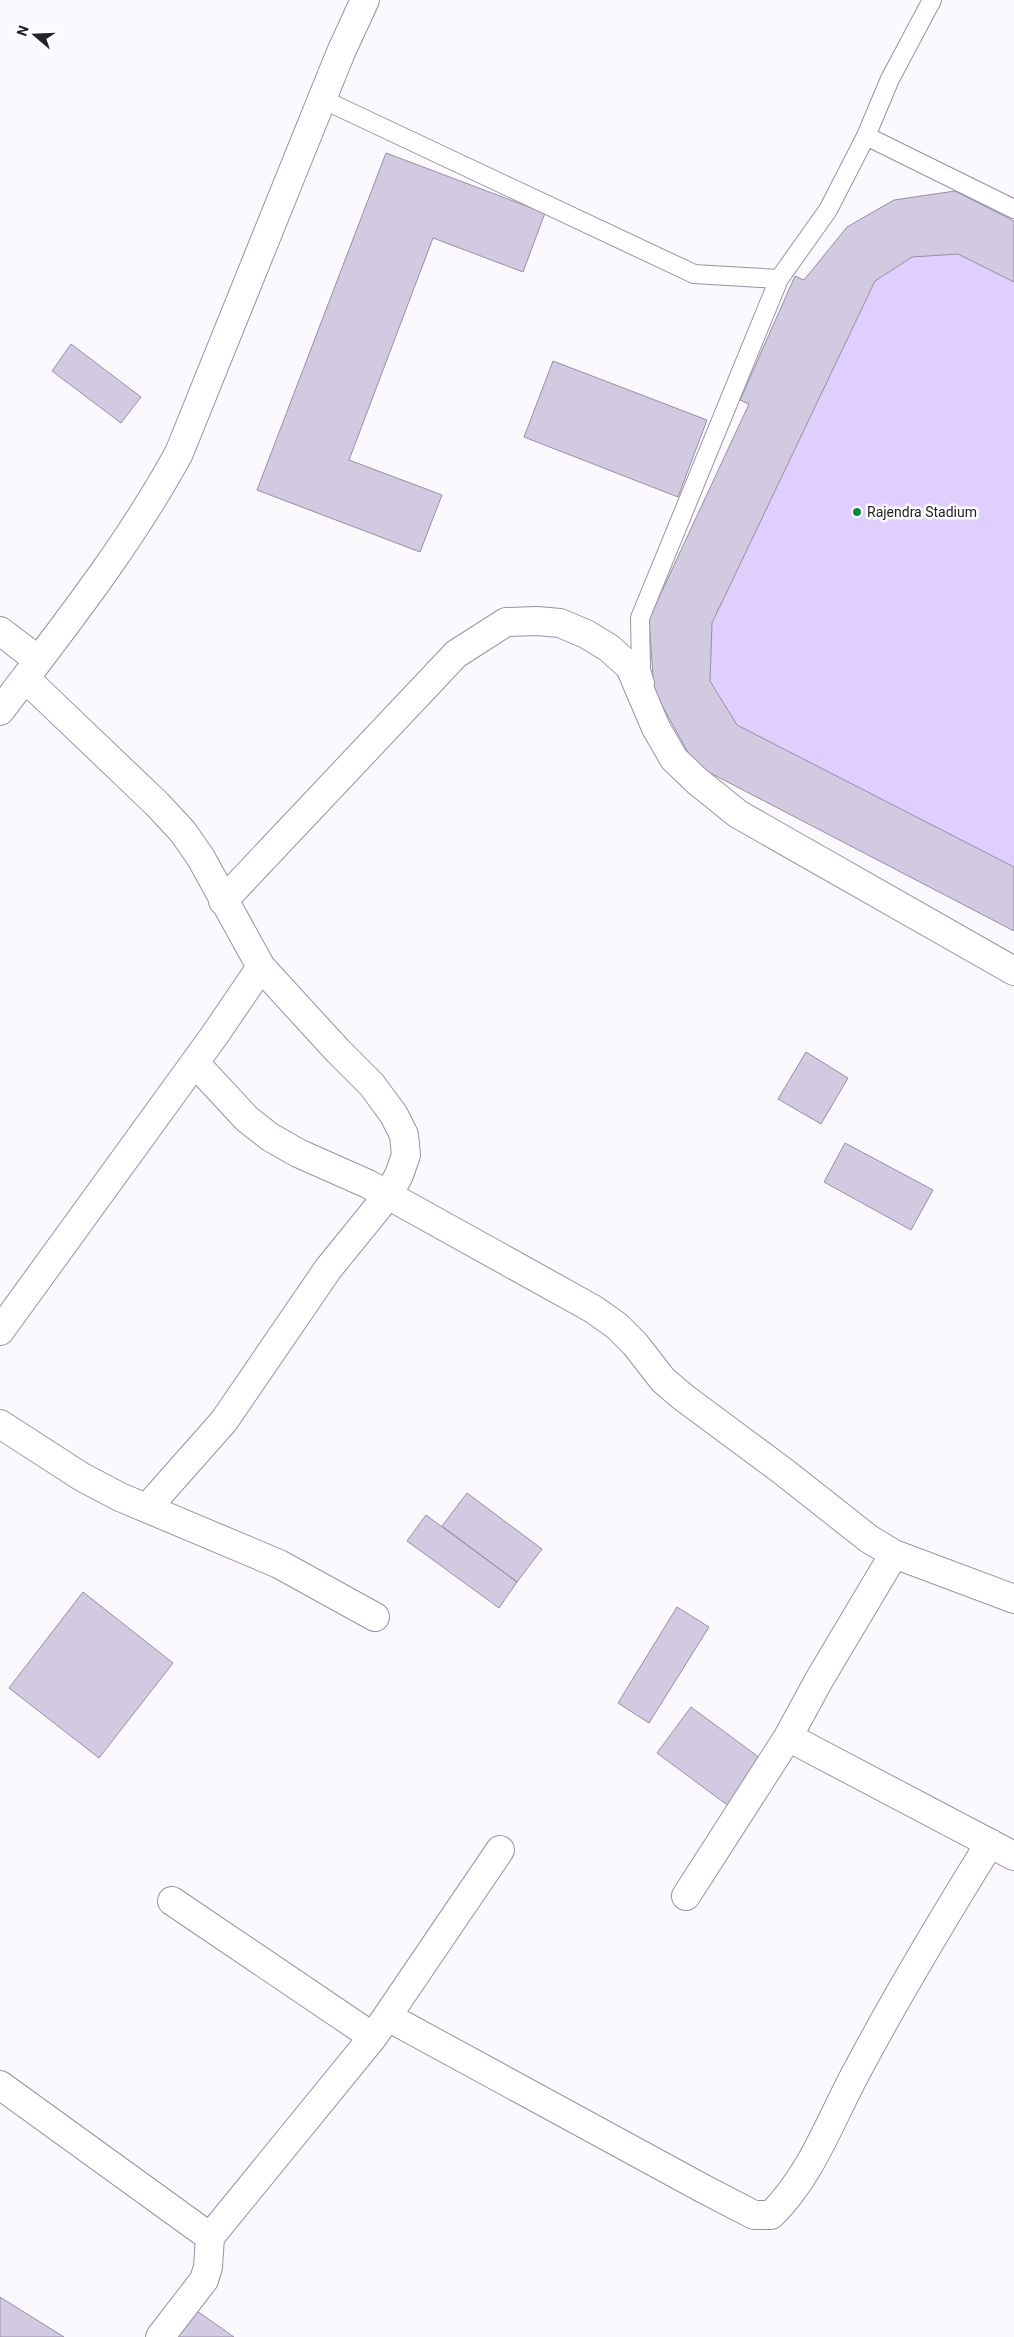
<svg xmlns="http://www.w3.org/2000/svg" width="1014" height="2337" font-family="Roboto,sans-serif">
<style>
.green{fill:#dfcefe}
.building{fill:#d2cae1;stroke:#978fa5}
.lines{fill:none;stroke-linecap:round;stroke-linejoin:round}
.lane-casing{stroke:#9992a7;stroke-width:20}
.street-casing{stroke:#9992a7;stroke-width:30}
.lane{stroke:#fff;stroke-width:18}
.street{stroke:#fff;stroke-width:28}
.poi-dot{fill:#048843;stroke:#fff;stroke-width:2}
.labels{text-anchor:middle;dominant-baseline:central;stroke-width:5;stroke-linejoin:round;paint-order:stroke}
.poi-label{font-size:14px;fill:#242129;stroke:#fff;text-anchor:start}
</style>
<rect width="100%" height="100%" fill="#fbf9fe"/>
<path class="green" d="M955,191L1014,221V931L695,765L654,691L649,619L749,405L740,400L795,276L805,280L847,227L894,200Z"/>
<path class="building" d="M386,153L545,213L523,272L433,238L349,460L442,495L420,552L257,490Z
M955,191L1014,221V282L958,254L912,257L875,281L712,623L710,681L737,725L1014,867V931L695,765L654,691L649,619L749,404L740,400L795,276L804,280L847,227L894,200Z
M71,344L141,397L121,423L52,371Z
M553,361L707,420L678,497L524,437Z
M806,1052L848,1078L821,1124L778,1099Z
M845,1143L933,1190L911,1230L824,1182Z
M467,1493L542,1549L517,1582L442,1526Z
M426,1515L517,1582L499,1608L407,1541Z
M83,1592L173,1663L99,1758L9,1688Z
M677,1607L709,1627L649,1723L618,1703Z
M691,1707L764,1761L730,1807L657,1753Z
M0,2297L64,2337H0Z
M190,2306L234,2337H169Z"/>
<g class="lines">
<g class="lane-casing">
<path id="lane" d="M322,99L694,274L779,279L828,210L866,136L890,79L932,0
M866,136L1014,209
M645,683L641,670L640,618L779,279"/>
</g>
<g class="street-casing">
<path id="street" d="M0,631L38,660
M25,678L157,804L183,832L201,858L261,967L338,1051L372,1085L394,1115L404,1135L406,1155L399,1175L388,1195L328,1269L224,1421L147,1508
M0,711C63,628 129,545 179,453L341,52L365,0
M223,901L456,654L506,622L537,621L560,623L586,634L609,648L630,667L656,728L674,759L697,781L738,814L1014,971
M195,1063L247,1119L270,1137L298,1153L368,1184L593,1309L617,1326L635,1344L663,1380L683,1397L784,1472L869,1539L894,1554L1014,1599
M0,1331L214,1036L261,967
M0,1424L82,1477L120,1497L279,1564L375,1617
M788,1737L1014,1856
M686,1896L788,1737L819,1680L894,1554
M172,1901L373,2037
M388,2017L702,2188L754,2215H771C812,2175 831,2118 858,2069C899,1992 944,1917 990,1843
M0,2085L210,2237L373,2037L500,1850
M160,2337L204,2280L208,2267L210,2237"/>
</g>
<use href="#lane" class="lane"/>
<use href="#street" class="street"/>
</g>
<circle class="poi-dot" cx="857" cy="512" r="5"/>
<g class="labels">
<g class="poi-label">
<text x="867" y="512">Rajendra Stadium</text>
</g>
</g>
<g transform="translate(35 35) rotate(289)" stroke="#ffffff" stroke-width="4" paint-order="stroke">
<path d="M0-4L9 19L0 12L-9 19Z" fill="#242129"/>
<text y="-8" font-size="14" font-weight="bold" text-anchor="middle" fill="#242129">N</text>
</g>
</svg>
